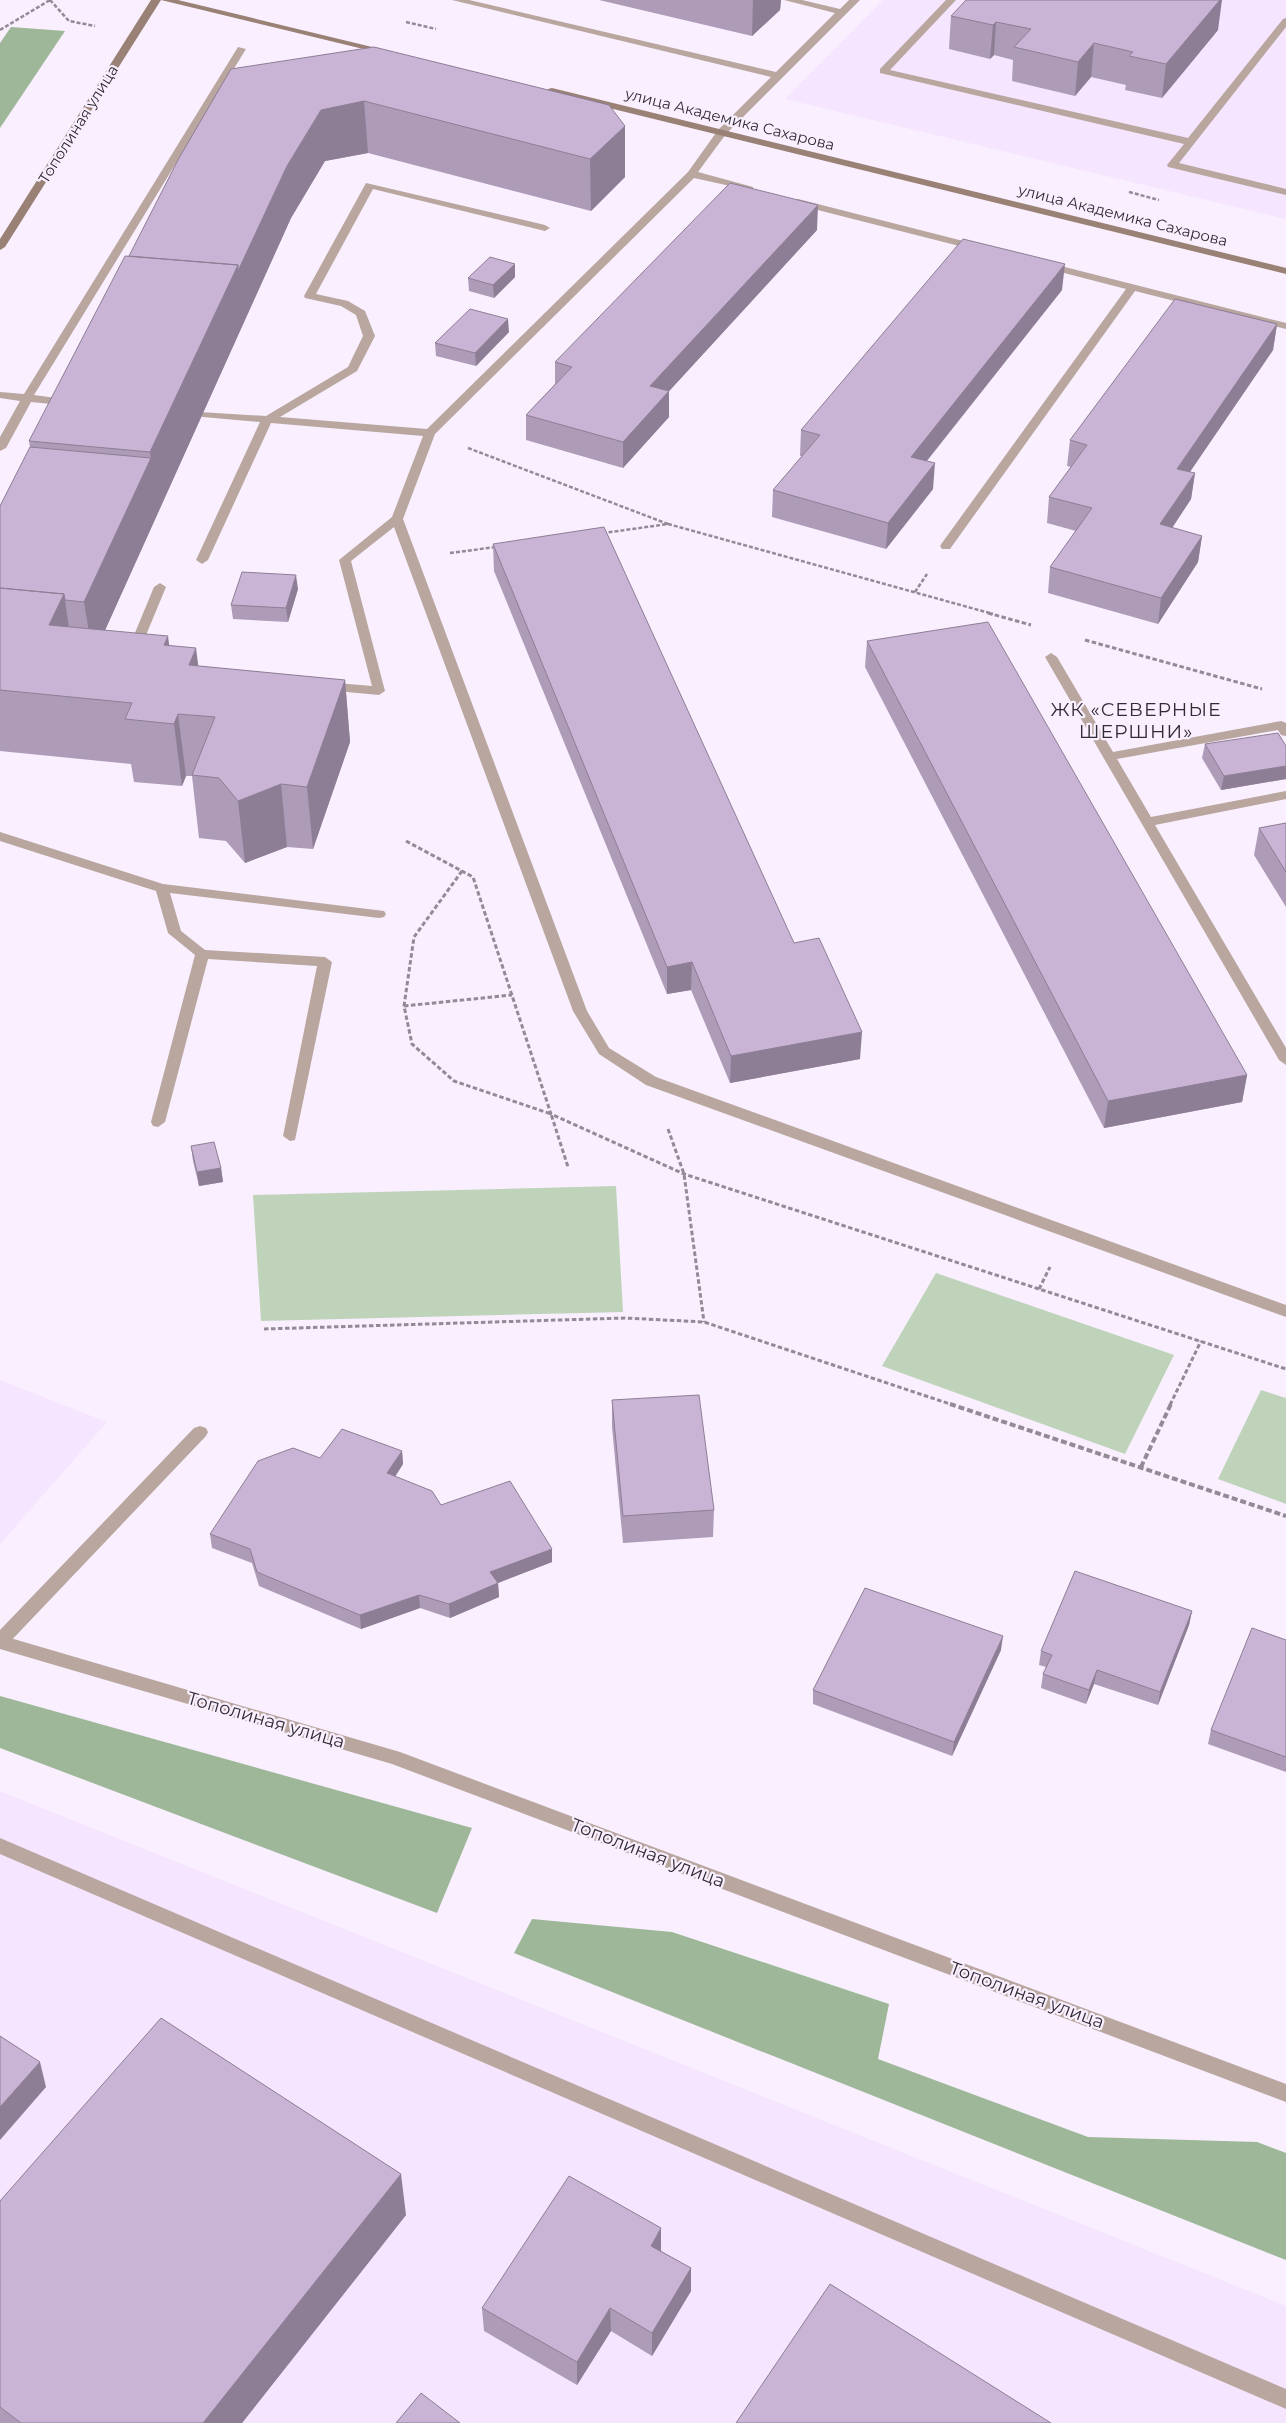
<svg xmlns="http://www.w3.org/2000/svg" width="1286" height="2423" font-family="Montserrat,sans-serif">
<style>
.built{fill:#f5e5fe}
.green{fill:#bed3ba}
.forest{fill:#9db798}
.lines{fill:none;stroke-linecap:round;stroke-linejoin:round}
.path-far2{stroke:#928b96;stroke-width:2.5;stroke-dasharray:4 2;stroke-linecap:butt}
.path-far1{stroke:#928b96;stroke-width:3;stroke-dasharray:4.5 2.5;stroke-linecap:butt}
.path{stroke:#928b96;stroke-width:4;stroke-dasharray:6 3;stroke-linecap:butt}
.lane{fill:#b8a69f;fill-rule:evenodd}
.street{fill:#b8a69f;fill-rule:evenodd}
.secondary{fill:#9a8176;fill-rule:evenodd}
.wall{fill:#ad9bb7}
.shaded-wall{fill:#8d7e95}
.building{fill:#c9b4d5;stroke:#8d7e95}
.labels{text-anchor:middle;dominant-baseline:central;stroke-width:4.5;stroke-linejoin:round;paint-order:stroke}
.far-street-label{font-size:15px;fill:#312c34;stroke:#f9efff}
.street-label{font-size:18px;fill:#312c34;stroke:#f9efff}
.neighbourhood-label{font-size:19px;letter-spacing:1px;fill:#312c34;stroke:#f9efff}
</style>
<rect width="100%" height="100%" fill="#f9efff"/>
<path class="built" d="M883,0H1286V219L785,99Z
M0,1380L107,1422L0,1544Z
M0,1791L1286,2306V2423H0Z"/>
<path class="green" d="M616,1186L623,1312L261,1321L253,1195Z
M936,1273L1174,1355L1125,1454L882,1366Z
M1261,1390L1286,1398V1504L1218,1479Z"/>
<path class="forest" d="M11,27L65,31L0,128V43Z
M0,1696L472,1828L437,1913L0,1748Z
M532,1919L672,1932L889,2004L878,2059L1088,2137L1257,2142L1286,2153V2260L514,1953Z"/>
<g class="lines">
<path class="path-far2" d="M50,0L69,21L95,26
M406,22L436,29
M0,30L50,0
M1129,192L1159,200
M468,448L668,524L604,533
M668,524L993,614
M450,553L496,547
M915,592L927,574"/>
<path class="path-far1" d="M988,613L1031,625
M1085,640L1262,689
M406,841L473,877L551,1114L684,1174L1286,1369
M462,871L414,937L404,1006L412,1044L454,1081L551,1114L568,1167
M404,1006L512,995
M668,1129L684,1174L704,1322
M1039,1289L1050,1267
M264,1329L625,1318L704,1322L953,1405
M1170,1405L1201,1341"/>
<path class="path" d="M950,1404L1286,1516
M1141,1467L1171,1404"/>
<path class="lane" d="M452,0H469L776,72L835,13L784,0H802L840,9L849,0H860L726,134L698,172L753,187V191L694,178L435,434L403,519L587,1011L609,1048L656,1077L1286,1305V1317L646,1085L599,1054L573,1011L394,527L351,561L385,691L379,695L325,690L319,686L325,682L372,686L339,560L392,517L423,436L271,423L208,560L202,564L196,560L260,422L203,417L199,416V412L266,416L348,367L363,336L356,315L341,306L305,298L304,296L366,183L545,225L550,228L545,231L373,189L316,294L348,301L365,311L375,336L357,371L280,417L427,429L688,172L718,130L771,77Z
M946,0H956L890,70L1188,138L1283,19L1286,18V27L1179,163L1286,189V195L1168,167L1167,165L1184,144L880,73V69Z
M238,47L246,49L34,395L71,400L77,403L71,406L31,402L6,448L0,451V437L20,401L0,398V392L24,394Z
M798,199L983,246L984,248L979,251L794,204V200Z
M1045,262L1286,323V329L1135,291L950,549H942L940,546L942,543L1126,289L1041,267L1040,265Z
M160,583L166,587L139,652L133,656L129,655L127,652L154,587Z
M1051,653L1057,657L1113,752L1281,721L1286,723V736L1281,735L1278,730L1117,759L1151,817L1286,791V799L1155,825L1286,1048V1065L1279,1060L1045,657Z
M0,832L163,884L384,911L386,914L384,917L379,918L170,893L181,931L205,950L325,957L332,962L295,1140L290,1141L283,1136L317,966L208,959L165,1122L158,1127L153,1126L151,1122L195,955L168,933L156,891L0,841Z
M200,1426L206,1428L208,1432L206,1436L6,1646L0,1648V1630L194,1428Z
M0,1838L1286,2389V2409L0,1854Z"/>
<path class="street" d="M0,1635L400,1752L1286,2084V2102L392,1764L0,1649Z"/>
<path class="secondary" d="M151,0H161L5,247L0,250V239Z
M161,0H178L393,52L388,55Z
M552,88L1286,268V274L548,93V89Z"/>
</g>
<path class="wall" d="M599,0H781L780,10L752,36Z
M951,16L1218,30L1162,98L1125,90L1126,85L1091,77L1075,96L1012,81L1013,60L994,55L990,59L949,49Z
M374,47L625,177L591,211L368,153L325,161L291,218L105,630L169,645L198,666L345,680L350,742L313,849L287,847L245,863L226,841L199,838L192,776H186L182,786L134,782L131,764L0,751V506L30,447L29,441L129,256Z
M817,230L669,391V417L623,468L526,440V415L555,384V362Z
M515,264V277L494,298L469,291L468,278Z
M1062,290L927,461L933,489L886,549L772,517L773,490L802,456H800L801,430Z
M1277,324L1273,350L1190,472L1195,473L1191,499L1172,528L1202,536L1198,562L1158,624L1048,593L1050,567L1076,531L1047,523L1049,497L1071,467L1067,466L1070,440Z
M509,332L476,366L436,356L435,343Z
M493,544L794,943L860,1059L730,1083L691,990L667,994L494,571Z
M298,589L288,622L233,619L231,605Z
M867,641L1247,1075L1242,1102L1104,1128L865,667Z
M1205,744L1286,746V779L1221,790L1202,758Z
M1286,823V907L1254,855L1259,828Z
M191,1146L221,1168L223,1182L199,1186L193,1161Z
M612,1400L714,1510L713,1537L623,1543L612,1427Z
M402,1451L403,1464L395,1477L441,1505L552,1562L498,1583L499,1597L450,1618L420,1608L361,1629L259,1586L252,1563L212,1548L210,1534L320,1458Z
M1192,1611L1189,1625L1158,1705L1094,1684L1086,1704L1041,1688L1043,1674L1046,1667L1039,1665L1041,1651Z
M1286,1640V1772L1208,1744L1211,1730Z
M1001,1650L952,1756L813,1704V1690Z
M0,2201L406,2215L242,2423H0Z
M661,2251L691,2268V2291L652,2356L611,2331L577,2385L484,2331L482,2308Z"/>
<path class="shaded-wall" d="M753,0H781L780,10L752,36Z
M1204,0H1222L1218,30L1162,98L1166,64Z
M996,22L994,55L990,59L993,25Z
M1094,43L1091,77L1075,96L1078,62Z
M364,101L368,153L325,161L291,218L93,657L84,602L151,458L150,452L238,265L287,166L321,110Z
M625,126V177L591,211L590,159Z
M818,205L817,230L650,412V386Z
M515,264V277L494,298L493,285Z
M1065,264L1062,290L909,483L911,457Z
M508,319L509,332L476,366L475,353Z
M1277,324L1273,350L1174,495L1177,469Z
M669,391V417L623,468V442Z
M935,463L933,489L886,549L888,523Z
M1195,473L1191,499L1157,551L1160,524Z
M1202,536L1198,562L1158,624L1161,598Z
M296,575L298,589L288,622L286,608Z
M64,594L73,655L49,625Z
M168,636L176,698L164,645Z
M196,648L204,710L189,665Z
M345,680L350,742L313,849L307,787Z
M178,714L186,776L182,786L174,724Z
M1286,766V779L1221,790L1224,776Z
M281,784L287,847L245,863L238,801Z
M692,962L691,990L667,994V967Z
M862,1032L860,1059L730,1083L731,1056Z
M1247,1075L1242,1102L1104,1128L1108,1101Z
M221,1168L223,1182L199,1186L197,1172Z
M402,1451L403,1464L388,1487L387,1473Z
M552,1549V1562L498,1583L499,1597L450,1618L449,1604L490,1572Z
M419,1595L420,1608L361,1629L360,1615Z
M1192,1611L1189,1625L1158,1705L1160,1692Z
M1003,1636L1001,1650L952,1756L954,1742Z
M1097,1670L1094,1684L1086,1704L1089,1690Z
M40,2062L46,2087L0,2140V2107Z
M401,2174L406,2215L242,2423H203Z
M661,2228V2252L651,2246Z
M691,2268V2291L652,2356V2333Z
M610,2308L611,2331L577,2385V2362Z"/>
<path class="building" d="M966,0H1220L1166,64L1129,56L1133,52L1094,43L1078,62L1014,47L1031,29L996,22L993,25L951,16Z
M374,47L609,105L625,126L590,159L364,101L321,110L287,166L238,271V265L129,256L179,158L231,69Z
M730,183L818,205L650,386L669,391L623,442L526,415L572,367L555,362Z
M963,239L1065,264L911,457L935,463L888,523L773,490L820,435L801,430Z
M125,256L238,265L150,452L29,441Z
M490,257L515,264L493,285L468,278Z
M1175,299L1277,324L1177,469L1195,473L1160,524L1202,536L1161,598L1050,567L1092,508L1049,497L1087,445L1070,440Z
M470,309L508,319L475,353L435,343Z
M30,447L151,458L84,602L65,600L64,594L0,588V506Z
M604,527L794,943L819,938L862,1032L731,1056L692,962L667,967L493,544Z
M242,572L296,575L286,608L231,605Z
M0,588L64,594L49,625L168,636L164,645L196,648L189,665L345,680L307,787L281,784L238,801L219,778L192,775L215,717L178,714L174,724L125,719L132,703L0,690Z
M988,622L1247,1075L1108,1101L867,641Z
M1278,733L1286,746V766L1224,776L1205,744Z
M1286,823V872L1259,828Z
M214,1142L221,1168L197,1172L191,1146Z
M699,1395L714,1510L623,1516L612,1400Z
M342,1429L402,1451L387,1473L432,1491L441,1505L510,1481L552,1549L490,1572L498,1583L449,1604L419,1595L360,1615L257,1572L250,1549L210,1534L258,1461L293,1448L320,1458Z
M1075,1571L1192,1611L1160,1692L1097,1670L1089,1690L1043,1674L1052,1655L1041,1651Z
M865,1588L1003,1636L954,1742L813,1690Z
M1252,1628L1286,1640V1757L1211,1730Z
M161,2018L401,2174L203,2423H21L0,2407V2201Z
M0,2036L40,2062L0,2107Z
M569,2176L661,2228L651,2246L691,2268L652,2333L610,2308L577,2362L482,2308Z
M830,2284L1051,2423H736Z
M421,2393L460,2423H396Z"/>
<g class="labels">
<g class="far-street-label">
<text transform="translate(730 119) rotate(14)">улица Академика Сахарова</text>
<text transform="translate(78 124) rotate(-58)">Тополиная улица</text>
<text transform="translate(1123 215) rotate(14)">улица Академика Сахарова</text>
</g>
<g class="street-label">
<text transform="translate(266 1720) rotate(16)">Тополиная улица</text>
<text transform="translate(648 1853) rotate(21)">Тополиная улица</text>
<text transform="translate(1027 1995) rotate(20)">Тополиная улица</text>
</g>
<g class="neighbourhood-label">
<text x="1136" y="709">ЖК «СЕВЕРНЫЕ<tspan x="1136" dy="22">ШЕРШНИ»</tspan></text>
</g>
</g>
</svg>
